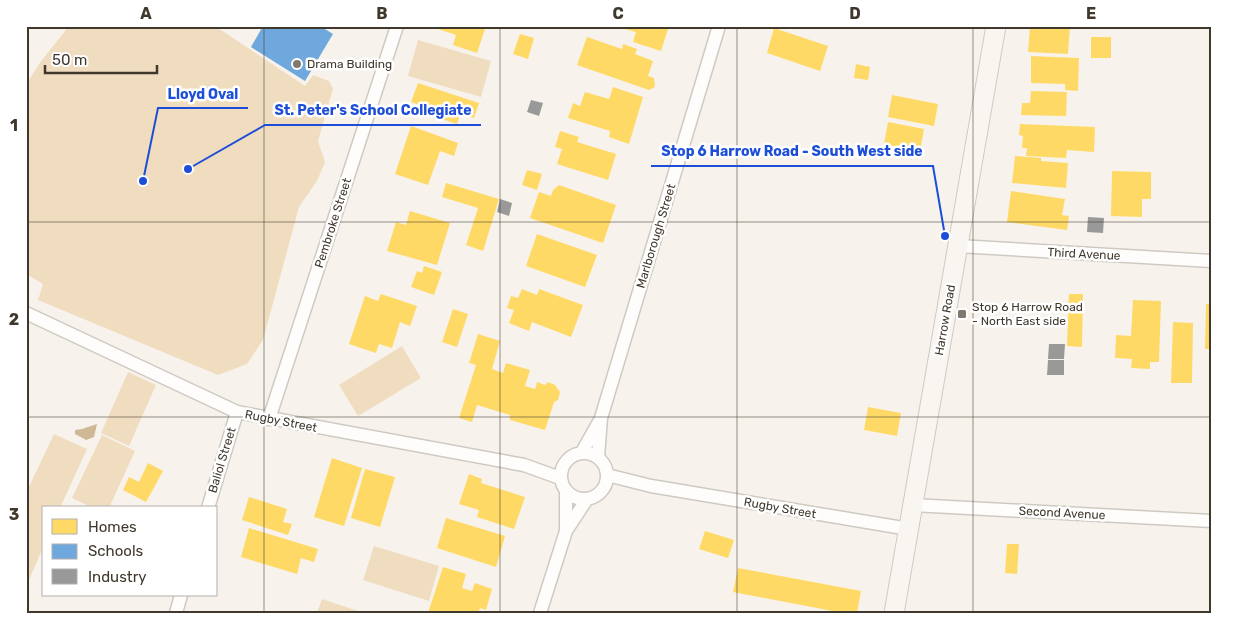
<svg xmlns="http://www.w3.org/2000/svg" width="1237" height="639" font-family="Rubik,sans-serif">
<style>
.green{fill:#f0ddc0}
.water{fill:#ceb895}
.homes{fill:#ffd966}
.schools{fill:#6fa8dc}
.industry{fill:#999}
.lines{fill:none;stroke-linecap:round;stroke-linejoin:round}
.street-casing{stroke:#cfcac1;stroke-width:15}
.secondary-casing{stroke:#cfcac1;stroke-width:21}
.street{stroke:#fefdfc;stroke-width:12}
.secondary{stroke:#f9f6f2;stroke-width:19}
.grid{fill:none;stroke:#40382c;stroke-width:1;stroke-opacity:0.55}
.poi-dot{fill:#80796f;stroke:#fff;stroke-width:2}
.labels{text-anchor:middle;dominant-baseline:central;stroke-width:5;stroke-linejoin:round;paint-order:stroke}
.poi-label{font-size:12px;fill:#40382c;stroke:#fff;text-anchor:start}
.street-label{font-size:12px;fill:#40382c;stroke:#fff}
.leader{fill:none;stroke:#1d4ed8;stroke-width:2}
.callout-dot{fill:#1d4ed8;stroke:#fff;stroke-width:2}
.callout-label{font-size:14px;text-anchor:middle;font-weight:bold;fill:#1d4ed8;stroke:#fff;stroke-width:5;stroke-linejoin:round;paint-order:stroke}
.neatline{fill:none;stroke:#40382c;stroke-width:2}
.grid-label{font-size:16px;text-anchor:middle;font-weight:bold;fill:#40382c}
</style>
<rect width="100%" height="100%" fill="#f7f3ec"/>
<path class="green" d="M69,26H215L305,86L313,75L329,81L333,89L318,141L325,162L317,181L299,207L263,340L247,364L218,375L38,300L43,284L26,274V84L42,60Z
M418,40L491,61L481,97L408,76Z
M402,346L421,378L358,416L339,385Z
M128,372L156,385L129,446L101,433Z
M54,434L87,449L60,508H44V545L29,580L26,579V493Z
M102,435L135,451L109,508H93L72,498Z
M374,546L439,566L429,601L363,580Z
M322,599L358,611L357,613H317Z"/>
<path class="water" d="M97,424L94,437L86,440L75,434V430L82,429Z"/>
<path class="homes" d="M436,26H486L477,53L453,45L456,35L435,28Z
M669,26L661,51L633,42L636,32L617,27Z
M1030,26H1070L1068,54L1028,52Z
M774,28L828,46L820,71L767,53Z
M520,34L534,38L528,59L513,54Z
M587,37L622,49L623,44L637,49L635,54L653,61L648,76L654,78L655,87L649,90L577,65Z
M1091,37H1111V58H1091Z
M1031,56L1079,58L1078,91L1065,90V84L1031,83Z
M856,64L870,67L868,80L854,78Z
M418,83L479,103L474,118L460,114L457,124L423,113L425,107L411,102Z
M613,87L643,97L629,144L609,137L610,131L568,118L573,103L580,106L585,92L609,99Z
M1031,91L1067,92L1066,116L1021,115L1022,103H1030Z
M892,95L938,104L934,126L888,117Z
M888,122L924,129L920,151L884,144Z
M1020,124L1095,127L1094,152L1067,150L1066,158L1026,156L1027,148H1022L1023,136L1019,135Z
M411,126L458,143L454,156L440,151L428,185L395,174Z
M560,131L579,137L577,142L616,154L608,180L557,164L562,149L555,147Z
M1015,156L1041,158V161L1068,163L1066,188L1012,183Z
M527,170L542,174L537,190L522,185Z
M1112,171L1151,172V199H1142V217L1111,216Z
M446,183L499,199L483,251L466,245L478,208L442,197Z
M559,185L616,205L603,243L530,218L539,192L551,196L553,190Z
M1011,191L1065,199L1062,215L1069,216L1067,230L1007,222Z
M410,211L450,223L437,265L387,251L396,222L406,225Z
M537,234L597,255L585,287L526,266Z
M424,266L442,272L434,295L411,287L417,271L422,273Z
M522,289L537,295L539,289L583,305L571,337L532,322L529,331L509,323L514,310L507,308L511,296L518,298Z
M381,294L417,306L410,326L400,322L392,348L379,344L376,353L349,344L365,296L378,301Z
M1069,294H1083L1082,347L1067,346Z
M1133,300L1161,301L1159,362H1150V369L1131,368L1132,359L1115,358L1116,335L1131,336Z
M1206,304H1211V349H1205Z
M453,309L468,314L457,347L442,342Z
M1173,322L1193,323L1192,383H1171Z
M478,334L500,341L492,369L503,373L506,363L530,370L525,386L535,389L537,382L545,385L548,382L555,385L560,392L558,400L554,402L545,430L510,420V415L477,405L472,422L459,418L476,365L469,363Z
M868,407L901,413L897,436L864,430Z
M332,458L362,468L344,526L314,517Z
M148,463L163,471L146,502L123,490L129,477L139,482Z
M365,469L395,477L380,527L351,518Z
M469,474L482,479L481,483L525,497L514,529L477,517L479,510L459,504Z
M249,497L287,509L283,522L292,524L288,535L242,520Z
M446,518L505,536L496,567L437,548Z
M249,528L318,549L314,562L301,558L297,574L241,557Z
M705,531L734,540L728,558L699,549Z
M1007,544H1019L1017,574L1005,573Z
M443,567L466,574L462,588L472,591L475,583L492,589L486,610L480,608L478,613H428Z
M738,568L861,591L857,613H843L733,592Z"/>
<path class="schools" d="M263,26H320L333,34L305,81L251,47Z"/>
<path class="industry" d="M531,100L543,103L539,116L527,112Z
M500,199L512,203L509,216L497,212Z
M1088,217L1104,218L1103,233L1087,232Z
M1049,344H1065L1064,359H1048Z
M1048,360H1064V375H1047Z"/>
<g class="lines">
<g class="street-casing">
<path id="street" d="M958,246L1211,261
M26,313L237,412L524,465L560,478
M269,419L397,26
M582,452L599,422
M561 476a23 23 0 1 1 46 0a23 23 0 1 1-46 0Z
M598,457L601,418L719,26
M607,475L651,486L909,529
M566,490V531
M913,505L1211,521
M208,508L237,412
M176,613L181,595
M540,613L566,531L587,499"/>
</g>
<g class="secondary-casing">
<path id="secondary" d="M894,613L996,26"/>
</g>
<use href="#street" class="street"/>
<use href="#secondary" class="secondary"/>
</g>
<path class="grid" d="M264,26V613M500,26V613M737,26V613M973,26V613M26,222H1211M26,417H1211"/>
<g class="poi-dot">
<circle cx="297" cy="64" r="5"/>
<rect x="957" y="309" width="10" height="10" rx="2.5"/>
</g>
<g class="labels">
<g class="poi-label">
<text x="307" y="64">Drama Building</text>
<text x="972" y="307">Stop 6 Harrow Road<tspan x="972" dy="14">- North East side</tspan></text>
</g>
<g class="street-label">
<text transform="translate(333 223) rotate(-72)">Pembroke Street</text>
<text transform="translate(656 236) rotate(-73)">Marlborough Street</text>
<text transform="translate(1084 254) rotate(3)">Third Avenue</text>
<text transform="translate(945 320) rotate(-80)">Harrow Road</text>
<text transform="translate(281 421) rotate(11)">Rugby Street</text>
<text transform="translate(222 460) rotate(-73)">Baliol Street</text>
<text transform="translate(780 508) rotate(10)">Rugby Street</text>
<text transform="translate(1062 513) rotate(3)">Second Avenue</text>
</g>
</g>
<path class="leader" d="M143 181L158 108H248M188 169L265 125H481M945 236L933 166H651"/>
<g class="callout-dot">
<circle cx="143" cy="181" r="5"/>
<circle cx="188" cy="169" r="5"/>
<circle cx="945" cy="236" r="5"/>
</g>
<g class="callout-label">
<text x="203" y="99">Lloyd Oval</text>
<text x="373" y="115">St. Peter's School Collegiate</text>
<text x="792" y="156">Stop 6 Harrow Road - South West side</text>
</g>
<rect width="1237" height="639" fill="none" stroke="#ffffff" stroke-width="55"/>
<rect x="42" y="506" width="175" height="90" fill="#ffffff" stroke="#b3afab"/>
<rect x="52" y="519" width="25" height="15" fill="#ffd966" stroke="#b3afab"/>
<text x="88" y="532" font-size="15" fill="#40382c">Homes</text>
<rect x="52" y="544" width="25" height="15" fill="#6fa8dc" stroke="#b3afab"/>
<text x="88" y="556" font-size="15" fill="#40382c">Schools</text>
<rect x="52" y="569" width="25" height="15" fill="#999999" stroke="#b3afab"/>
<text x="88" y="582" font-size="15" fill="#40382c">Industry</text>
<path d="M45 65v8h112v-8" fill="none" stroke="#40382c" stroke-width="2.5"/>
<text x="52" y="65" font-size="15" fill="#40382c" stroke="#ffffff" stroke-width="4" paint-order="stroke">50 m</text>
<rect x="28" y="28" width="1182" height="584" class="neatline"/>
<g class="grid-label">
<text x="146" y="19">A</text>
<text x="382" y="19">B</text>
<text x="618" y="19">C</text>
<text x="855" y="19">D</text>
<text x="1091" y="19">E</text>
<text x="14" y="131">1</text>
<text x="14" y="325">2</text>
<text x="14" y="520">3</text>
</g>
</svg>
